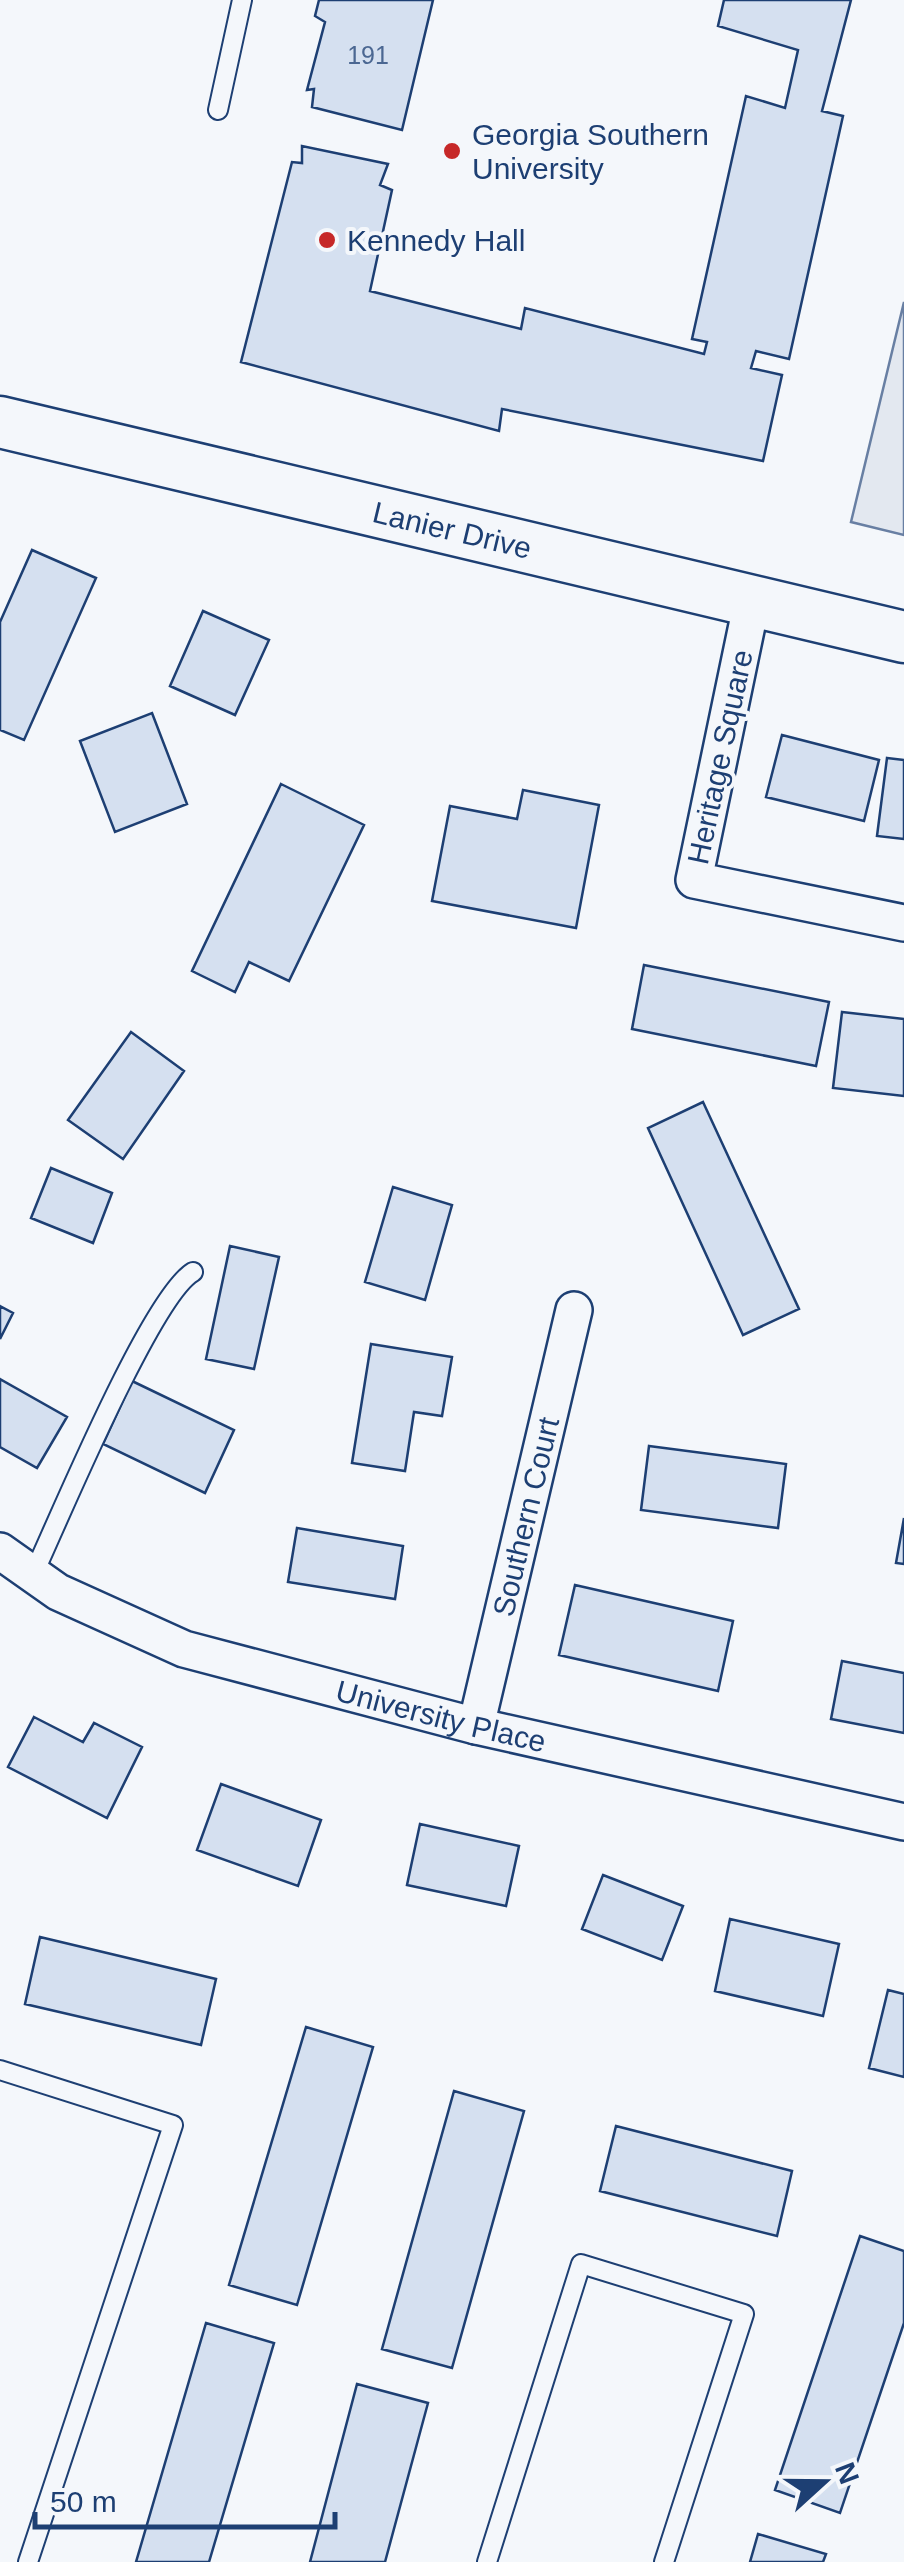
<svg xmlns="http://www.w3.org/2000/svg" width="904" height="2562" font-family="Arial,sans-serif">
<style>
.parking{fill:#e3e8f0;stroke:#687fa3;stroke-width:2.5}
.building{fill:#d5e0f0;stroke:#1d3f73;stroke-width:2.5}
.lines{fill:none;stroke-linecap:round;stroke-linejoin:round}
.lane-casing{stroke:#1d3f73;stroke-width:22}
.street-casing{stroke:#1d3f73;stroke-width:40}
.secondary-casing{stroke:#1d3f73;stroke-width:55}
.lane{stroke:#f4f7fb;stroke-width:18}
.street{stroke:#f4f7fb;stroke-width:35}
.secondary{stroke:#f4f7fb;stroke-width:50}
.poi-dot{fill:#c62828;stroke:#f4f7fb;stroke-width:4}
.labels{text-anchor:middle;dominant-baseline:central;stroke-width:8;stroke-linejoin:round;paint-order:stroke}
.number-label{font-size:25px;fill:#4b6792}
.poi-label{font-size:30px;fill:#1d3f73;stroke:#f4f7fb;text-anchor:start}
.street-label{font-size:30px;fill:#1d3f73;stroke:#f4f7fb}
</style>
<rect width="100%" height="100%" fill="#f4f7fb"/>
<path class="parking" d="M904,302V535L851,522Z"/>
<path class="building" d="M319,0H433L402,130L312,107L314,89L307,90L325,22L315,16Z
M724,0H851L822,111L843,116L789,359L756,351L751,368L782,375L763,461L502,409L499,431L241,362L292,162L302,163V146L388,164L380,185L392,190L370,291L521,329L525,308L704,354L707,342L692,339L746,96L785,108L798,50L718,26Z
M32,550L96,578L24,740L0,730V622Z
M203,611L269,640L235,715L170,686Z
M152,713L187,804L115,832L80,741Z
M782,735L879,760L864,821L766,797Z
M887,758L904,760V839L877,836Z
M281,784L364,825L289,981L249,962L235,992L192,971Z
M523,790L599,805L576,928L432,901L450,806L517,819Z
M644,965L829,1002L816,1066L632,1029Z
M842,1012L904,1019V1096L833,1088Z
M131,1032L184,1071L123,1159L68,1120Z
M703,1102L799,1309L743,1335L648,1128Z
M51,1168L112,1193L93,1243L31,1218Z
M393,1187L452,1205L425,1300L365,1282Z
M230,1246L279,1257L254,1369L206,1359Z
M0,1306L13,1313L0,1339Z
M371,1344L452,1357L442,1416L414,1412L405,1471L352,1463Z
M0,1379L67,1417L37,1468L0,1447Z
M132,1381L234,1430L205,1493L103,1444Z
M649,1446L786,1464L778,1528L641,1510Z
M904,1518V1564L896,1563Z
M297,1528L403,1546L395,1599L288,1582Z
M575,1585L733,1621L718,1691L559,1655Z
M842,1661L904,1673V1733L831,1719Z
M34,1717L83,1742L94,1723L142,1747L107,1818L8,1767Z
M221,1784L321,1820L298,1886L197,1850Z
M420,1824L519,1846L506,1906L407,1885Z
M603,1875L683,1906L662,1960L582,1929Z
M730,1919L839,1944L823,2016L715,1991Z
M40,1937L216,1979L201,2045L25,2004Z
M888,1990L904,1994V2077L869,2068Z
M306,2027L373,2047L297,2305L229,2285Z
M454,2091L524,2111L452,2368L382,2349Z
M616,2126L792,2171L777,2236L600,2191Z
M860,2236L904,2251V2323L840,2513L775,2490Z
M206,2323L274,2343L209,2562H136Z
M357,2384L428,2403L385,2562H310Z
M758,2534L826,2554L823,2562H750Z"/>
<g class="lines">
<g class="lane-casing">
<path id="lane" d="M218,110L242,0
M33,1575C59,1519 151,1297 193,1272
M0,2070L173,2125L28,2562
M487,2562L581,2264L744,2314L664,2562"/>
</g>
<g class="street-casing">
<g id="street">
<path d="M752,601L694,880L904,923"/>
<path id="s1" d="M0,1551L58,1592L184,1649L476,1726L904,1822"/>
<path id="s2" d="M476,1726L574,1310"/>
</g>
</g>
<g class="secondary-casing">
<g id="secondary">
<path id="s3" d="M0,422L904,637"/>
</g>
</g>
<use href="#lane" class="lane"/>
<use href="#street" class="street"/>
<use href="#secondary" class="secondary"/>
</g>
<g class="poi-dot">
<circle cx="452" cy="151" r="10"/>
<circle cx="327" cy="240" r="10"/>
</g>
<g class="labels">
<g class="number-label">
<text x="368" y="55">191</text>
</g>
<g class="poi-label">
<text x="472" y="134">Georgia Southern<tspan x="472" dy="34">University</tspan></text>
<text x="347" y="240">Kennedy Hall</text>
</g>
<g class="street-label">
<text stroke="none"><textPath href="#s3" startOffset="465">Lanier Drive</textPath></text>
<text transform="translate(720 757) rotate(-78)">Heritage Square</text>
<text stroke="none"><textPath href="#s2" startOffset="215">Southern Court</textPath></text>
<text stroke="none"><textPath href="#s1" startOffset="475">University Place</textPath></text>
</g>
</g>
<g transform="translate(824 2482) rotate(69)" stroke="#f4f7fb" stroke-width="8" paint-order="stroke">
<path d="M0-8L18 38L0 25L-18 38Z" fill="#1d3f73"/>
<text y="-15" font-size="28" font-weight="bold" text-anchor="middle" fill="#1d3f73">N</text>
</g>
<path d="M35 2512v15h300v-15" fill="none" stroke="#1d3f73" stroke-width="5"/>
<text x="50" y="2512" font-size="30" fill="#1d3f73" stroke="#f4f7fb" stroke-width="8" paint-order="stroke">50 m</text>
</svg>
